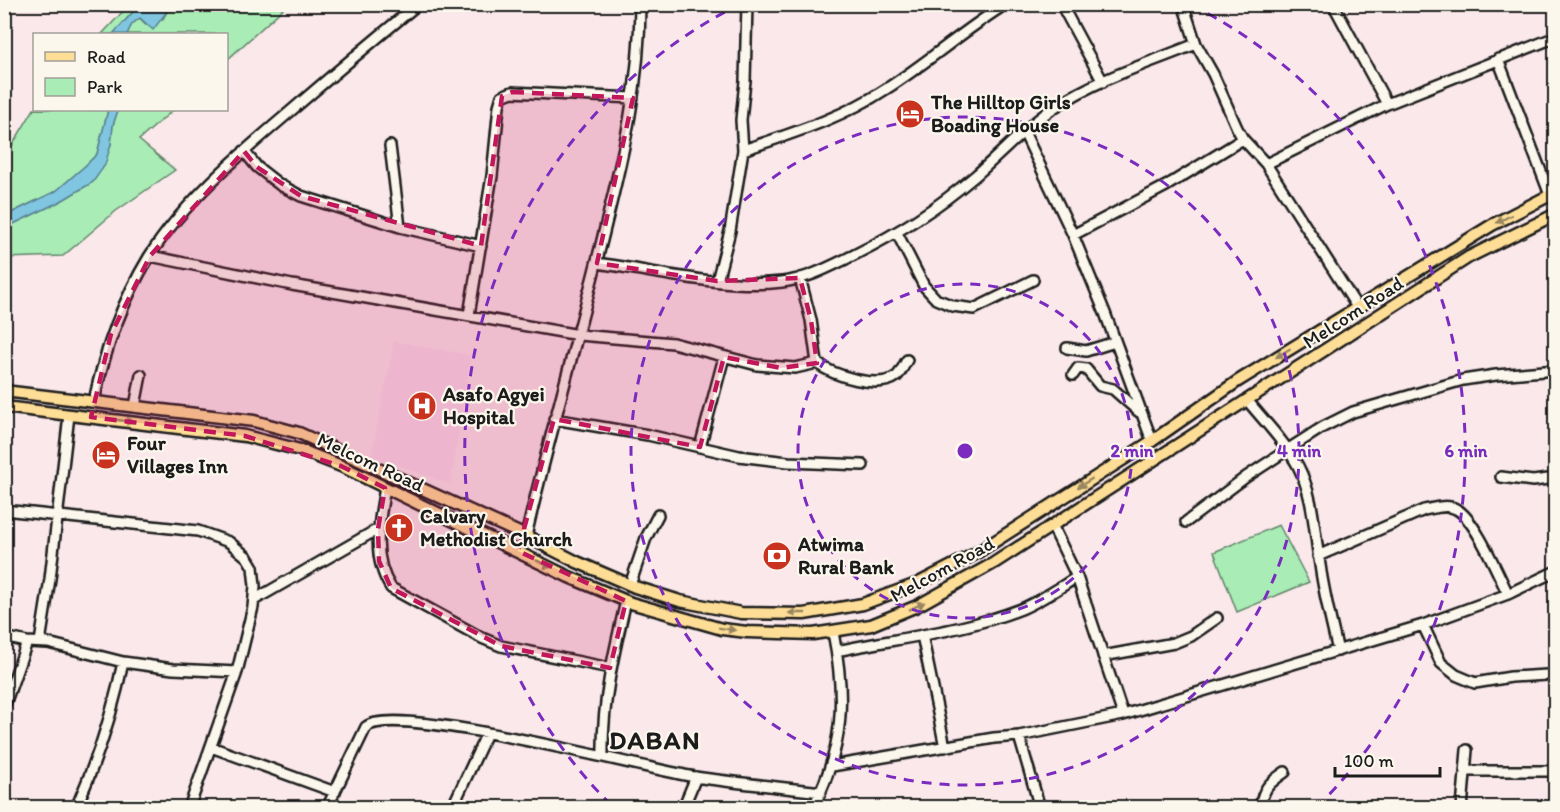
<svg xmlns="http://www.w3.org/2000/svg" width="1560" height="812" font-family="Itim,sans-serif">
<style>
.built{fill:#f9deeb}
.green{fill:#a9ecb6;stroke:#628469;stroke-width:1.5}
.water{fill:#80c6e1;stroke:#588292;stroke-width:1.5}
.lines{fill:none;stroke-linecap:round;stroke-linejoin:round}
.minor-casing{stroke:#1c1c1c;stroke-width:14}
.major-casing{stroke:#1c1c1c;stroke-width:15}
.minor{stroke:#fbf7ec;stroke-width:9}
.major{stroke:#fedd96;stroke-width:10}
.oneway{fill:#98865f}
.marked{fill:#c2185b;fill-opacity:0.2;stroke:#c2185b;stroke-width:4.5;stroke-dasharray:12 8;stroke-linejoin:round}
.ring{fill:none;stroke:#7b2cbf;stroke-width:3;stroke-dasharray:10 8}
.labels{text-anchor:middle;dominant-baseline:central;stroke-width:4.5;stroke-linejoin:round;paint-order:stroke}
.poi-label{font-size:20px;font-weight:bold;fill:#1c1c1c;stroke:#fbf7ec;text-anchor:start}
.street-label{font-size:20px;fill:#1c1c1c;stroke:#fbf7ec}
.district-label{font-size:26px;font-weight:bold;letter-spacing:1.5px;fill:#1c1c1c;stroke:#fbf7ec}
.centre{fill:#7b2cbf;stroke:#fbf7ec;stroke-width:3}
.ring-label{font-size:18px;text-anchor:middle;font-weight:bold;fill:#7b2cbf;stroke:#fbf7ec;stroke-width:4.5;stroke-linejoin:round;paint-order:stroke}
</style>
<rect width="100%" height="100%" fill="#fae8eb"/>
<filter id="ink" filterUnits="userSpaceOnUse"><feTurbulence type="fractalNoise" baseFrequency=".0167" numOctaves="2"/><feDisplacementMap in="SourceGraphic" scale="12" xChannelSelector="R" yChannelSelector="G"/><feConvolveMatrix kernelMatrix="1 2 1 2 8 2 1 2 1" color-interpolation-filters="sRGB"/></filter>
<g filter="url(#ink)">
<path class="built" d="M394,341L471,355L451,485L371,456Z"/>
<path class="green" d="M241,4L248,6L287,5L227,60L226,34H127L132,24L140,18L146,25L163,19L168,10L185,5Z
M129,5H151L134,11L113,34H102Z
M34,109L108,110L97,154L86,165L56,191L5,216V157Z
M118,110H173L139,140L175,170L116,211L63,256L5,258V228L61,201L93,182L111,144L113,125Z
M1279,525L1309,582L1237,612L1214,552Z"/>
<path class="water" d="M151,5H185L168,10L153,30L140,18L132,24L127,34H113L134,11Z
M108,110H118L113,125L111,144L105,165L93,182L61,201L5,228V216L56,191L86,165L97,154Z"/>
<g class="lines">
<g class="minor-casing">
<path id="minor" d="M1061,4L1103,82
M1183,4L1196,44L1213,74L1237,128L1243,139L1266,164L1357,307
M1333,4L1387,104
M1498,59L1550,195
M1024,132L1073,235L1105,313L1152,441
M390,146L400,227
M743,150C793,133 842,118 886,89C927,63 964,30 1006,4
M244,151L257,167L280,185L301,196L400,227L481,246
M1266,164L1387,104L1556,37
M897,233L924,286L936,299L953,306L974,309L1033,280
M1073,235L1166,186L1243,139
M150,256L292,285L579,335L673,343L757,365L795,368L817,363
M597,263C654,271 725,289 782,282C808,279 831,266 854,255C900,232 936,209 975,176C1002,153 1026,126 1055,107C1097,79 1149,63 1196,44
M800,278L811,320L817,363C833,376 879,390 897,376C901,372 904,365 907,360
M717,281L730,231L743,150L741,120L745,81L747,4
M469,315L492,176L499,106L502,96L512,92L633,98
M1067,348L1086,351L1115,342
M1073,375L1078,368L1086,369L1100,386L1113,389L1139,412
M1247,400C1264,421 1285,442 1298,466C1314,497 1314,531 1320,565C1324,594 1331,622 1338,651
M94,401C105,349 121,303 149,257C182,204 238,156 285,116C329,78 373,41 418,4
M135,406L141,375
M554,419L648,435L739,456L788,462L863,465
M700,447L724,357
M1501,477L1533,481L1556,478
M385,488C379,522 371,557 391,588L482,638L501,646L610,668
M4,510L198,531L229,542L247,557L253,567L255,586L253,607L237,672L189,808
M1186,522L1246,477L1287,450L1323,427L1353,412L1463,380L1496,375L1556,370
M1052,525L1077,577L1123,715
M526,536C550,433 580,331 605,228C624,152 640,84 640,4
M1318,556L1424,510C1434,508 1447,504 1456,509C1474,517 1498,574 1508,594
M630,585L646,538L658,515
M254,600L378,529
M1423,625L1441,663L1456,675L1475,683L1511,677L1547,675
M922,635L945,747
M4,637L27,642L48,643L123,662L173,669L237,672
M40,642L50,579L69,415
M837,651C898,638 962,632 1021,609C1040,601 1059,588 1077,577
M1103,656L1174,643L1191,636L1217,618
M4,707L27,642
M1019,736L1040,808
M211,747L335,792
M603,755C602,702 614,652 626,601
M832,766L994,738L1019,736L1123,715L1423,625L1508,594L1556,571
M1466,771H1556
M76,808C97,760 113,713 123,662
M327,808L366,727C395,702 645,769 695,777C737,783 779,787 821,792
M452,808L487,733
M683,808L696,777
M813,808C844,747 846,698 833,632
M1260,808C1263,788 1269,783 1285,772
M1462,808L1467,750"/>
</g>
<g class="major-casing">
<path id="major" d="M4,391L254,421L299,433L526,536L577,562L635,587L680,601L741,613L804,614L863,604L919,583L975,554L1152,441L1238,381L1492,225L1556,192
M4,407L245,436L300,450L341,466L569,577L631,603L722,629L747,632L813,634L871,625L917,606L994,563L1469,257L1556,214"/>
</g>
<use href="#minor" class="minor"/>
<use href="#major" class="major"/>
</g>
<defs><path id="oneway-solid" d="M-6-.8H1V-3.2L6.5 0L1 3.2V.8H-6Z" transform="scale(1.5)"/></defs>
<g class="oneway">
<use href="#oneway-solid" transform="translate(1504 219) rotate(152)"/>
<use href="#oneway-solid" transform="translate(1283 353) rotate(148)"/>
<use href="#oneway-solid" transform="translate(125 421) rotate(6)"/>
<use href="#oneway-solid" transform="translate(1085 483) rotate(148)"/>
<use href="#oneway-solid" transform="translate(544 564) rotate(26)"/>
<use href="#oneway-solid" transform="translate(917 606) rotate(-26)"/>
<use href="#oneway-solid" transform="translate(797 613) rotate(180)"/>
<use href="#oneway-solid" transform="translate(727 629) rotate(9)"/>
</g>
</g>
<path class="marked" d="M512,92L633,98L597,263L717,281L800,278L811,320L817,363L781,368L724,357L700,447L554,419L518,551L626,601L610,668L501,646L391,588L379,561L378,529L385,488L341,466L245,436L91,417L111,334L150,256L244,151L257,167L301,196L481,246L502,96Z"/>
<g class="ring">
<circle cx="965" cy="451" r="167"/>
<circle cx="965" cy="451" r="334"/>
<path d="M611 805A501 501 0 0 1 738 5M1192 5A501 501 0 0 1 1319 805"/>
</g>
<defs>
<g id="hotel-disc" transform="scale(1.5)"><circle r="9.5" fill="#c8321e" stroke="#fbf7ec"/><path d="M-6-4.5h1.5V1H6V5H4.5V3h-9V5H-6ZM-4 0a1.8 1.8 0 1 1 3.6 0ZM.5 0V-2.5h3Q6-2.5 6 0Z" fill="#fff"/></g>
<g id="hospital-disc" transform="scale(1.5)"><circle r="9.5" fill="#c8321e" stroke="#fbf7ec"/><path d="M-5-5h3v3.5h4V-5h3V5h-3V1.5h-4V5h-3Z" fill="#fff"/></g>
<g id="church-disc" transform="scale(1.5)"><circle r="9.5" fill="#c8321e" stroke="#fbf7ec"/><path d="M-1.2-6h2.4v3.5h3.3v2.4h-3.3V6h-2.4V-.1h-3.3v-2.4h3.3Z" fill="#fff"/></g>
<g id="bank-disc" transform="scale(1.5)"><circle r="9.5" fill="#c8321e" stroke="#fbf7ec"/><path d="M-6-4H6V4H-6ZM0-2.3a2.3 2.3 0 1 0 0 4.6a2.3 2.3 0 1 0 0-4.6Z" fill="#fff"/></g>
</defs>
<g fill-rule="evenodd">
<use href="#hotel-disc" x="910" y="114"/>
<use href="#hospital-disc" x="422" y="406"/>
<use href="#hotel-disc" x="106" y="455"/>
<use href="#church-disc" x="399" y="528"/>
<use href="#bank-disc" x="777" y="556"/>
</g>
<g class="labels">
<g class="poi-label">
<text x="931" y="102">The Hilltop Girls<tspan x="931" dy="23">Boading House</tspan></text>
<text x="443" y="394">Asafo Agyei<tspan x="443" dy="23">Hospital</tspan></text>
<text x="127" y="443">Four<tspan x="127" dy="23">Villages Inn</tspan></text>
<text x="420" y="516">Calvary<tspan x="420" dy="23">Methodist Church</tspan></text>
<text x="798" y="544">Atwima<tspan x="798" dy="23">Rural Bank</tspan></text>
</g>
<g class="street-label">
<text transform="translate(1353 312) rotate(-33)">Melcom Road</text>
<text transform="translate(371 462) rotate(25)">Melcom Road</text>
<text transform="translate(942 569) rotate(-29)">Melcom Road</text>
</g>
<g class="district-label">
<text x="655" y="740">DABAN</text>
</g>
</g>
<circle cx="965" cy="451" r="9" class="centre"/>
<g class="ring-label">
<text x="1132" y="457">2 min</text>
<text x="1299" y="457">4 min</text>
<text x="1466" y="457">6 min</text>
</g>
<rect width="1560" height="812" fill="none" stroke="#fbf7ec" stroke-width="24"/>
<rect x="12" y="12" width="1536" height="788" fill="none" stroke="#1c1c1c" stroke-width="2" filter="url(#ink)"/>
<rect x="33" y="33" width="195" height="78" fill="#fbf7ec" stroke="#a29f99" stroke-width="1.5"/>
<rect x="45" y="52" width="30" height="9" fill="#fedd96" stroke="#a29f99" stroke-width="1.5"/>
<text x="87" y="63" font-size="18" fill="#1c1c1c">Road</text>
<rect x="45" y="78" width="30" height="18" fill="#a9ecb6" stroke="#a29f99" stroke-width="1.5"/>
<text x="87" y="93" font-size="18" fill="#1c1c1c">Park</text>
<path d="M1335 767v9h105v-9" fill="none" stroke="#1c1c1c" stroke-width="3"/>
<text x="1344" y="767" font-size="18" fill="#1c1c1c" stroke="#fbf7ec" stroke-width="4.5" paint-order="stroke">100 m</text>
</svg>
